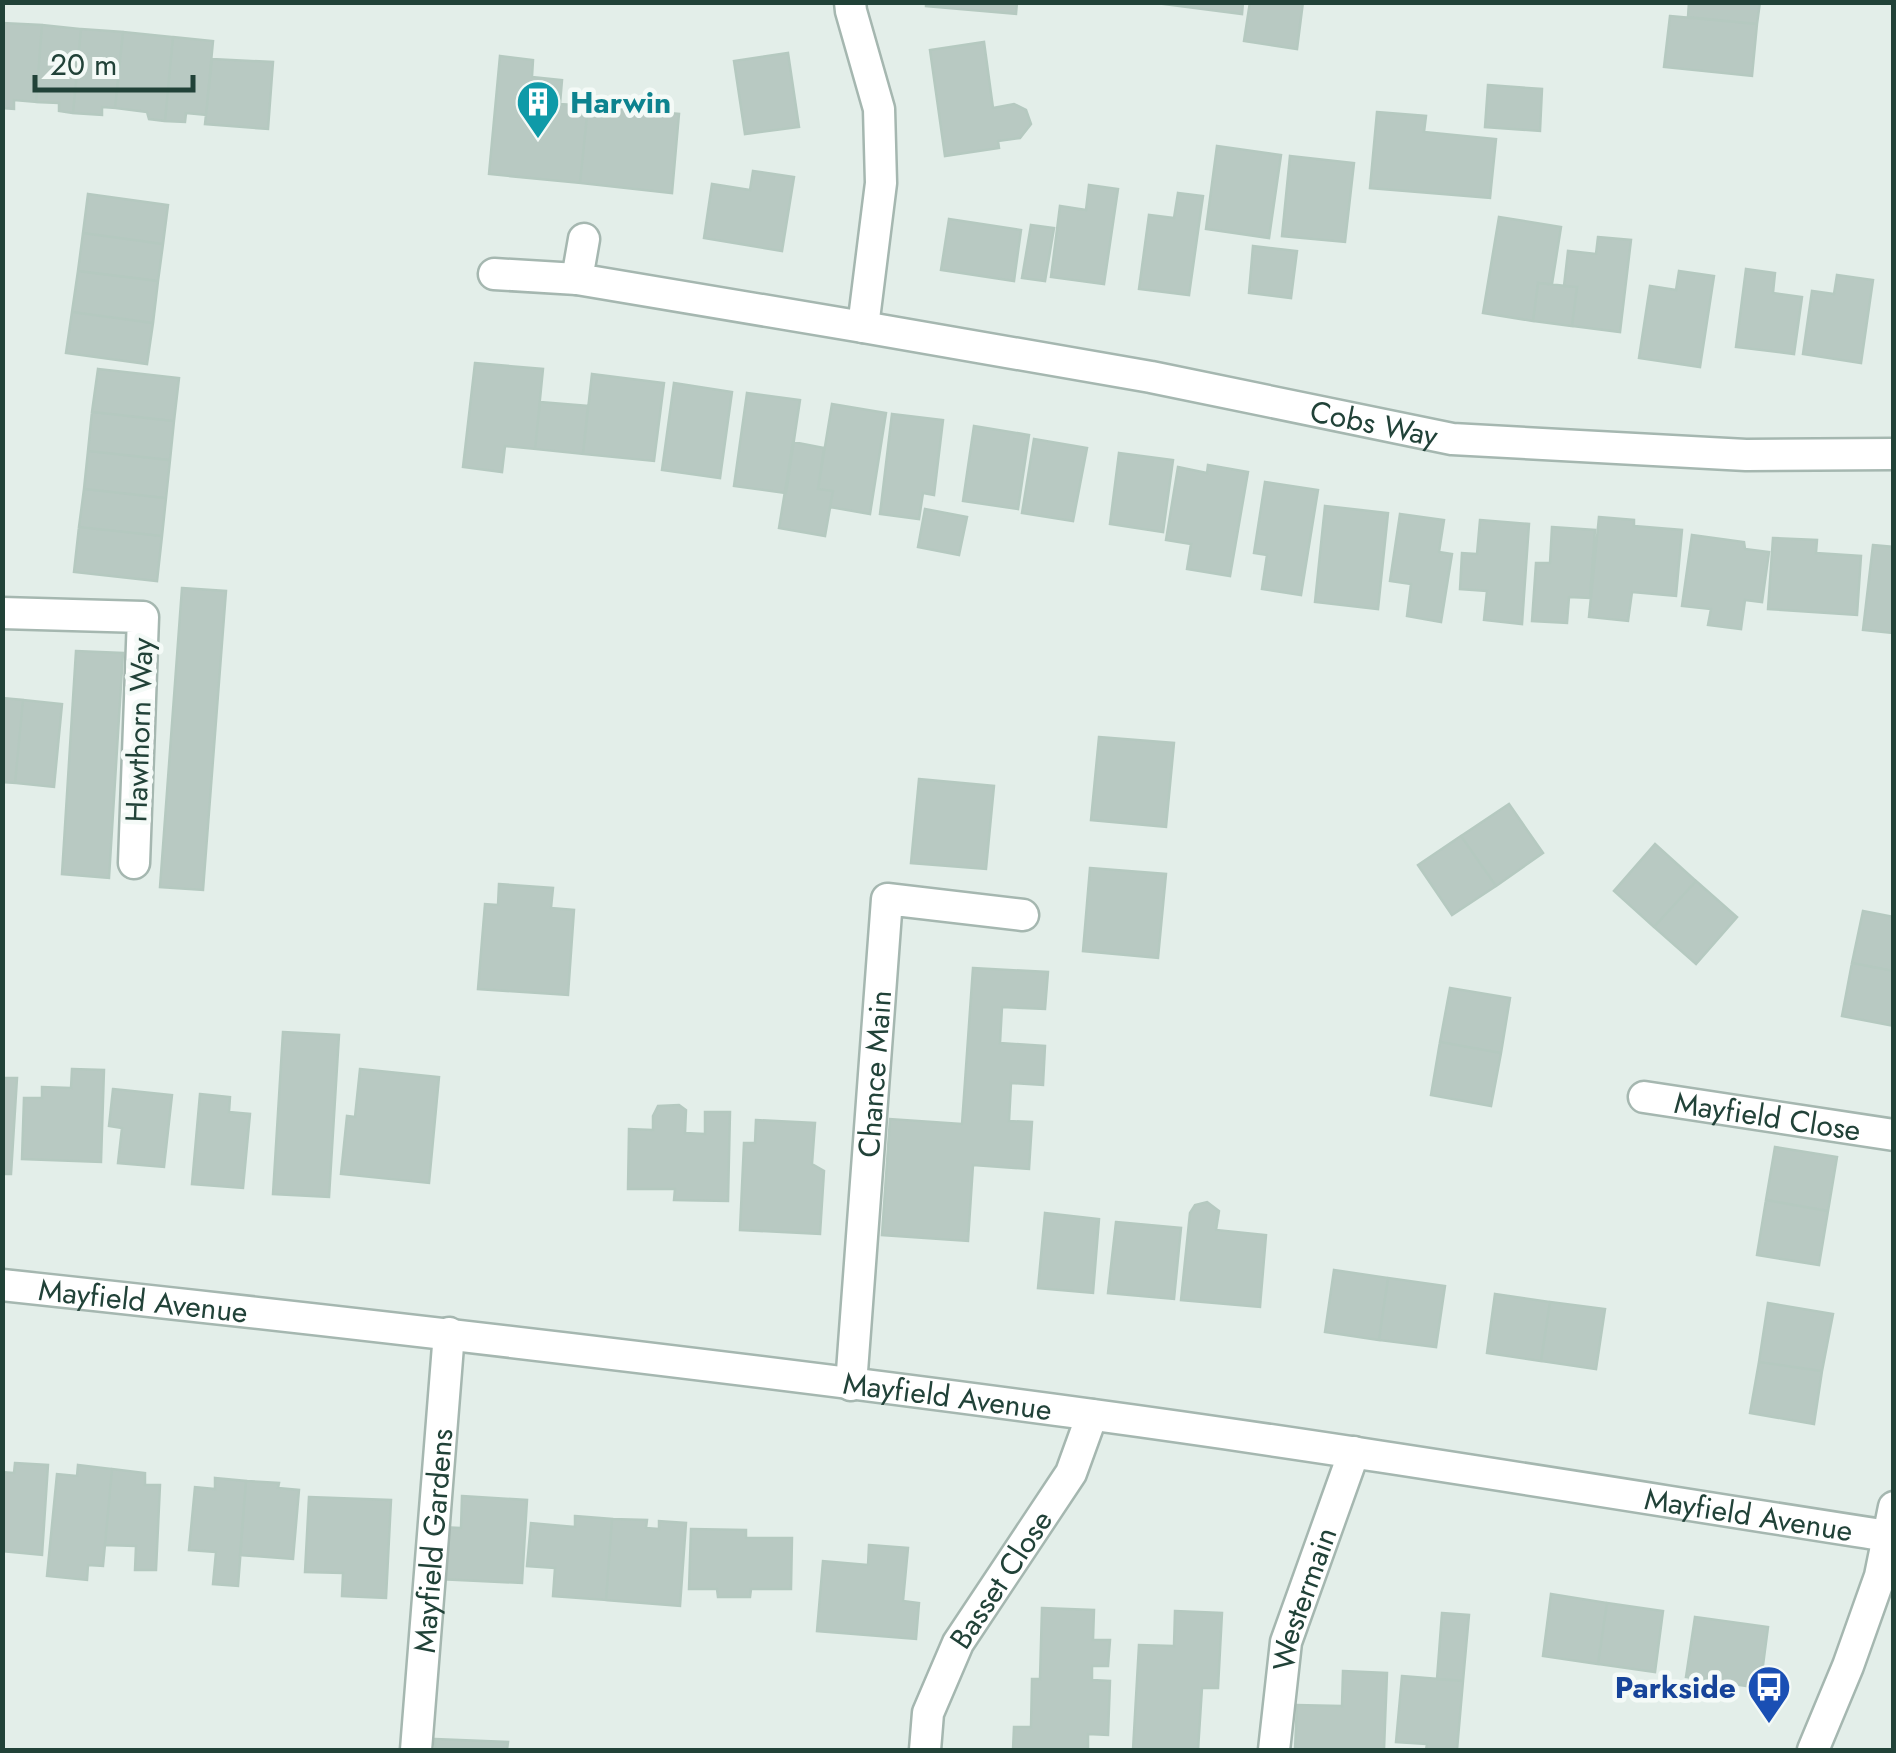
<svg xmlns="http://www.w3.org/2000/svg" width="1896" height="1753" font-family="Jost,sans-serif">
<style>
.building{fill:#b8c9c2;stroke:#b5c9c0;stroke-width:2.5}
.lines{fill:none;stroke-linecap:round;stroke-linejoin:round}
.minor-casing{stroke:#a5b7b0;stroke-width:35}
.minor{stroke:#fff;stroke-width:30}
.labels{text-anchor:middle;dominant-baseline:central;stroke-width:9;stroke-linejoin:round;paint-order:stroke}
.culture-label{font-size:30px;font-weight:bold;fill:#0d838f;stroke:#f4faf7;text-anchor:start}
.street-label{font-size:30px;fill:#214238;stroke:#f4faf7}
.transit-label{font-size:30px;font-weight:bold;fill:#164399;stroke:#f4faf7;text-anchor:end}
</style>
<rect width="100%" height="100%" fill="#e3eee9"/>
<path class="building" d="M926,2H1017L1016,14L926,6Z
M1163,2H1243L1242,14L1163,4Z
M1250,2H1303L1297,49L1244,41Z
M1689,2H1760L1757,24L1688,17Z
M1670,16L1757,24L1752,76L1664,67Z
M2,23L42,25L36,102L14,100V109L2,108Z
M42,25L81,29L73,113L59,111V103L36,102Z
M81,29L123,32L115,108L102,107V115L73,113Z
M123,32L173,37L165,121L149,119L147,112L115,108Z
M173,37L213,41L206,115L186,113L185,122L165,121Z
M984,42L993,108L1014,104L1026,110L1031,124L1020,138L998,141L999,148L945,156L930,50Z
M788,53L799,127L745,134L734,61Z
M500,56L533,60L532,77L562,80L560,104L588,106L580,183L489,174Z
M212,59L273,62L268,129L205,124Z
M1488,85L1542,89L1540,131L1485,127Z
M588,106L679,114L672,193L580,183Z
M1377,112L1426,116L1424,132L1496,139L1490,198L1370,188Z
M1217,146L1281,155L1269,238L1206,229Z
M1290,156L1354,163L1345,242L1282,236Z
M753,171L794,177L782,251L704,238L712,184L750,190Z
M1089,185L1118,189L1104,284L1051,277L1060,206L1086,210Z
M1178,193L1203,196L1189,295L1139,289L1149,215L1174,218Z
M88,194L168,205L163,244L83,233Z
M1499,217L1561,227L1552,284L1538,283L1533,321L1483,313Z
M949,219L1021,230L1014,281L941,270Z
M1031,225L1054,228L1045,281L1022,278Z
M83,233L163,244L158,281L78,271Z
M1598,237L1631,240L1620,332L1572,326L1577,287L1564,286L1568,251L1596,254Z
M1253,246L1297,251L1291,298L1249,293Z
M1746,269L1775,273L1773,293L1802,297L1794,354L1736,347Z
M78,271L158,281L153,323L72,312Z
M1679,271L1714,276L1700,367L1639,358L1650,286L1676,290Z
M1837,275L1873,280L1861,363L1803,354L1812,291L1834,294Z
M1538,283L1577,287L1572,326L1533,321Z
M72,312L153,323L147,364L66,353Z
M475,363L543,369L535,449L505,446L502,472L463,467Z
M98,369L179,378L174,421L92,412Z
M592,374L664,383L654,461L583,454Z
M674,383L732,392L720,478L662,470Z
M747,393L800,400L786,493L734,486Z
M540,402L588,406L583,454L535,449Z
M832,404L886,413L870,514L830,507L833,491L818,489Z
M92,412L174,421L170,460L88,451Z
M892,414L943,420L934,495L923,493L919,519L880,514Z
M974,426L1029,435L1018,509L963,501Z
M1034,439L1087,448L1073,521L1022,513Z
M793,442L824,448L818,489L833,491L825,536L779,528Z
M88,451L170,460L166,498L84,489Z
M1119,453L1173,460L1163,532L1110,524Z
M1208,465L1248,472L1230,576L1187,569L1191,544L1166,540L1178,467L1207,473Z
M1265,482L1318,490L1301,595L1262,589L1267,555L1254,553Z
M84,489L166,498L162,536L79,527Z
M1325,506L1388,513L1378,609L1315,602Z
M925,509L967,517L959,555L918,547Z
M1400,514L1444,520L1439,552L1452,554L1441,622L1407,616L1411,584L1390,581Z
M1599,517L1634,520V526L1682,530L1676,596L1632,592L1628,621L1589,617Z
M1480,520L1529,524L1522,624L1484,620L1487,591L1460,589L1462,553L1477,554Z
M79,527L162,536L157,581L74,572Z
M1552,527L1595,530L1590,598L1569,597L1567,623L1532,621L1536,563H1550Z
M1692,535L1744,542L1745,549L1769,552L1762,602L1745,600L1741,629L1708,625L1711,609L1682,606Z
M1773,538L1817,540L1816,553L1861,556L1857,615L1768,609Z
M1873,545L1894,547V633L1863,630Z
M182,588L226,591L203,890L160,887Z
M76,651L123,653L109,878L62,874Z
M2,698L23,700L15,783L2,782Z
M23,700L62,704L54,787L15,783Z
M1099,737L1174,743L1166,827L1091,820Z
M919,779L994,786L986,869L911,863Z
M1509,804L1543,853L1496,886L1461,836Z
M1461,836L1496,886L1452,915L1418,865Z
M1655,844L1696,881L1654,927L1614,891Z
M1090,868L1166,874L1158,958L1083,951Z
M1696,881L1737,917L1696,964L1654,927Z
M499,884L553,888L551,908L574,910L568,995L478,989L485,904L498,905Z
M1863,911L1894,917V971L1852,963Z
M1852,963L1894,971V1026L1842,1016Z
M973,968L1048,972L1045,1009L1002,1007L1000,1043L1045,1046L1043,1085L1011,1083L1009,1121L1032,1122L1029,1169L973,1165L968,1241L882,1235L890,1119L962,1124Z
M1450,988L1510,998L1501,1053L1440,1042Z
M283,1032L339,1035L329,1197L273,1194Z
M1440,1042L1501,1053L1491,1106L1431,1095Z
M72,1069L104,1070L101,1162L22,1159L24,1098H42V1087L71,1088Z
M360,1069L439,1077L429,1183L341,1174L347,1116L355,1117Z
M2,1078H17L11,1174H2Z
M113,1089L172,1095L164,1167L118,1163L122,1128L109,1126Z
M200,1094L230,1097L229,1112L250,1114L243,1188L192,1184Z
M679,1105L686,1110L685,1133L705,1134V1112H730L728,1201L674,1200L675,1189H628L629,1129L653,1130V1116L658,1106Z
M756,1120L815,1123L812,1164L824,1171L820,1234L740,1230L744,1143H755Z
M1775,1147L1837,1157L1828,1211L1766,1200Z
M1766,1200L1828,1211L1819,1265L1757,1255Z
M1207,1202L1219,1211L1216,1230L1266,1235L1260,1307L1181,1300L1190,1213L1195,1205Z
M1045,1213L1099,1219L1093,1293L1038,1288Z
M1116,1222L1181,1228L1174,1299L1108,1293Z
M1334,1270L1388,1278L1379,1340L1325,1332Z
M1388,1278L1445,1286L1436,1347L1379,1340Z
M1495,1294L1550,1302L1541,1361L1487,1353Z
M1550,1302L1605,1309L1596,1369L1541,1361Z
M1768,1303L1833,1314L1822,1371L1759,1362Z
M1759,1362L1822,1371L1814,1424L1750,1413Z
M15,1463L48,1465L42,1555L2,1551V1472L14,1473Z
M78,1465L112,1469L103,1566L88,1565L87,1580L47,1576L57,1474L77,1476Z
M112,1469L145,1473V1485H160L156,1570H135L136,1546L105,1545Z
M215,1478L246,1481L238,1586L213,1584L216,1552L189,1550L195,1487L215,1489Z
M246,1481L279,1483L278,1488L299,1490L293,1559L240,1555Z
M462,1496L527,1500L522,1583L438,1579L441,1527L461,1528Z
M309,1497L391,1500L386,1598L342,1596L343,1573L305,1572Z
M575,1516L612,1519L606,1600L553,1596L555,1568L527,1566L531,1523L575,1527Z
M612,1519L647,1520L646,1528L659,1529V1521L686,1523L680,1606L606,1600Z
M691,1529L746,1530V1538H792L791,1589H751L750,1597H718L717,1589H689Z
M869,1545L908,1548L903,1601L919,1603L916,1639L817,1631L823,1561L868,1565Z
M1551,1594L1607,1603L1598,1664L1543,1656Z
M1607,1603L1663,1611L1655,1672L1598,1664Z
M1042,1608L1094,1610L1093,1640H1110L1108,1666H1092V1680L1110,1681L1108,1735L1088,1734V1750H1013L1014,1727H1031L1032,1679H1040Z
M1175,1611L1222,1613L1218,1688H1202L1198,1750H1133L1139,1645L1174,1646Z
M1442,1613L1469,1615L1463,1681L1437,1679Z
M1695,1617L1768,1627L1760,1688L1686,1677Z
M1343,1671L1387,1673L1384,1750H1295L1297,1705L1342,1706Z
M1402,1676L1463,1681L1457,1750H1426L1427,1744L1396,1742Z
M435,1739L508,1742L507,1750H435Z"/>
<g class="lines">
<g class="minor-casing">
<g id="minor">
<path d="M584,239L577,279L863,327L881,183L879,109L851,11L850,2"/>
<path d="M494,274L577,279"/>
<path id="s1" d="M863,327L1151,377L1452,439L1746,455L1894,454"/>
<path d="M2,613L143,617L134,863"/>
<path id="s2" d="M1644,1097L1894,1135"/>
<path id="s3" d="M2,1285C367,1324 731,1366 1094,1415C1359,1451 1623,1495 1888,1536"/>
<path id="s4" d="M851,1385L887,899L1023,915"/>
<path id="s5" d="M416,1750L449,1333"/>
<path id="s6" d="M925,1750L928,1713L958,1643L1071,1473L1092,1415"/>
<path id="s7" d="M1274,1750L1286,1642L1354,1452"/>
<path d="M1813,1750L1848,1666L1880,1576L1894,1507"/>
</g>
</g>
<use href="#minor" class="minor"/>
</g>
<defs>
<g id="building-pin" transform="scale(2.25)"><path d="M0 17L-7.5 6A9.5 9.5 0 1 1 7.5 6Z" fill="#0f9aa8" stroke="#f4faf7"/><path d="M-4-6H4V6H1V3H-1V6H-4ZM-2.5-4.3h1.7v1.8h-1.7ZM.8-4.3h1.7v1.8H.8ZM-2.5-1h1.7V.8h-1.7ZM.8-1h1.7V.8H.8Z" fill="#fff"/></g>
<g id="bus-pin" transform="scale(2.25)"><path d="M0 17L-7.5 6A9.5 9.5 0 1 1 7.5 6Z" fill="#1a4fb4" stroke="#f4faf7"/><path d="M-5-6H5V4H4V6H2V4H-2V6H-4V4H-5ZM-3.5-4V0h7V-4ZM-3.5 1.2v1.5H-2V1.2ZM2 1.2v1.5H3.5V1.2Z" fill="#fff"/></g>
</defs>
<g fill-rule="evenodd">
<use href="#building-pin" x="538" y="102"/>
<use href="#bus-pin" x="1769" y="1687"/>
</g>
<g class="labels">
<g class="culture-label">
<text x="570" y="102">Harwin</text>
</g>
<g class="street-label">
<text stroke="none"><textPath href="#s1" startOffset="520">Cobs Way</textPath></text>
<text transform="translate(139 730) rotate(-88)">Hawthorn Way</text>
<text stroke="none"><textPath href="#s4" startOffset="312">Chance Main</textPath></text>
<text stroke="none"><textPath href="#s2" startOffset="125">Mayfield Close</textPath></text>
<text stroke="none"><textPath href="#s3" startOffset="142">Mayfield Avenue</textPath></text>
<text stroke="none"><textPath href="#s3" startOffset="952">Mayfield Avenue</textPath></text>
<text stroke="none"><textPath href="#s3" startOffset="1762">Mayfield Avenue</textPath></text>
<text stroke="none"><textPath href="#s5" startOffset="210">Mayfield Gardens</textPath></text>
<text stroke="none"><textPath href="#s6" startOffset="190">Basset Close</textPath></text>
<text stroke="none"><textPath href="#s7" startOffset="155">Westermain</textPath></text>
</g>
<g class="transit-label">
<text x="1736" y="1687">Parkside</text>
</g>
</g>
<rect width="1896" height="1753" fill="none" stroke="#214238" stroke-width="10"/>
<path d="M35 75v15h158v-15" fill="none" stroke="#214238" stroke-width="5"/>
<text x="50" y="75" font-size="30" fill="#214238" stroke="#f4faf7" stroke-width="8" paint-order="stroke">20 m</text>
</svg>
